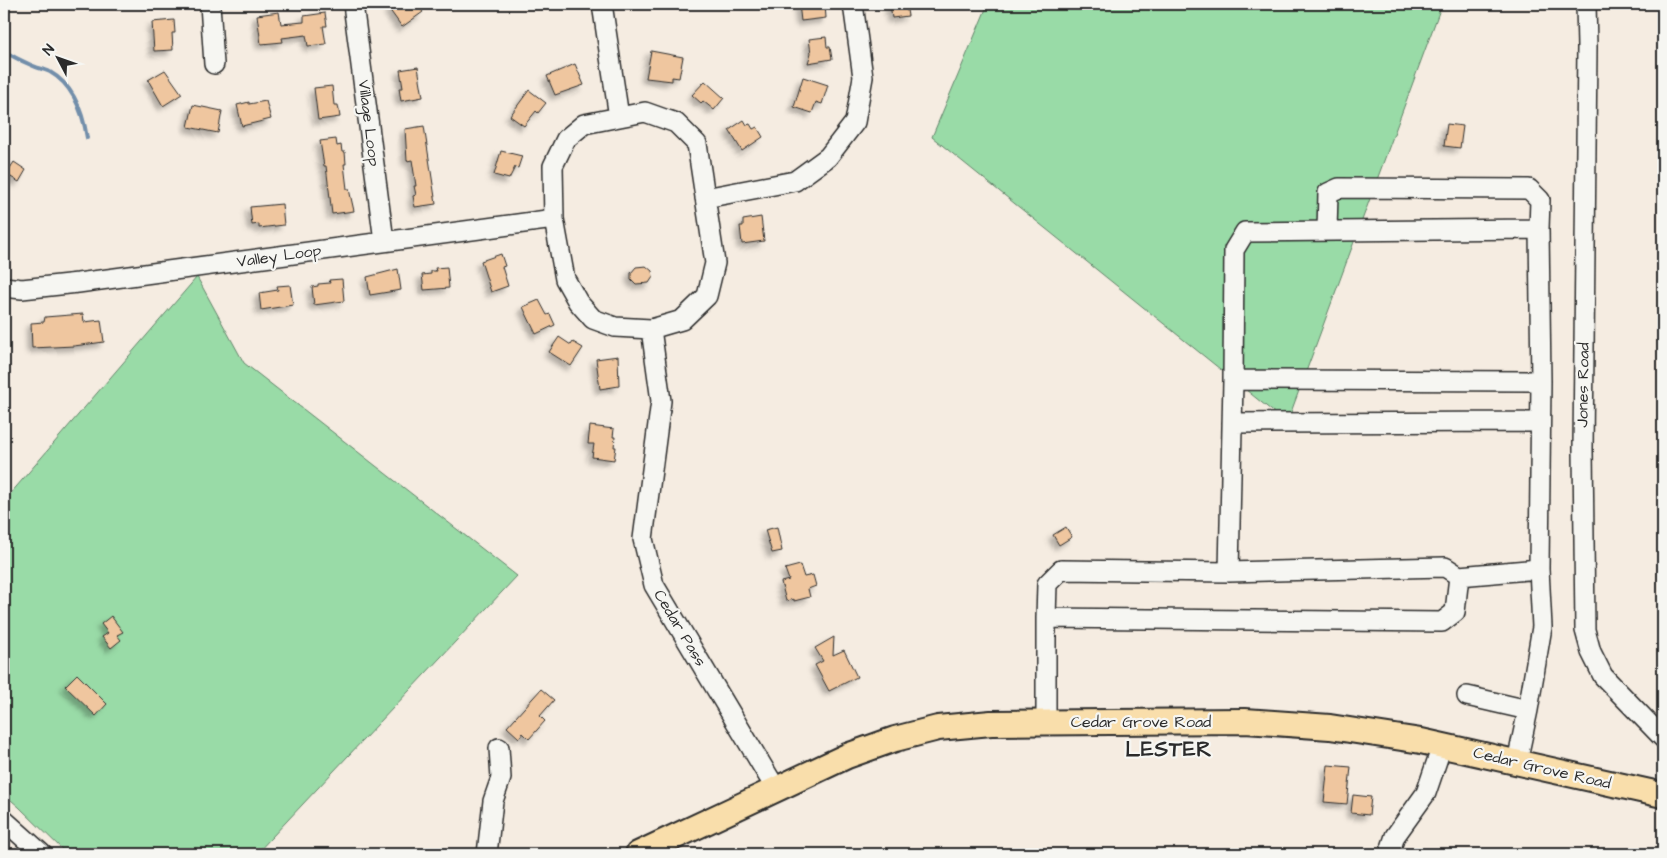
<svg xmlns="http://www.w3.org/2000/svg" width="1667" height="858" font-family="'Architects Daughter',sans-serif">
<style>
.green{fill:#99dba7;stroke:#628369}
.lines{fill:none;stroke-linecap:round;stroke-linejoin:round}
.stream{stroke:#728eaa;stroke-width:4}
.building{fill:#efc69f;stroke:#2b2b2b;filter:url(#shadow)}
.minor-casing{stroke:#2b2b2b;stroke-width:22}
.major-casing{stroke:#2b2b2b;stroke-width:28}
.minor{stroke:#f6f6f2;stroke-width:19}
.major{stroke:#f9deab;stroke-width:24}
.labels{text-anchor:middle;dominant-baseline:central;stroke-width:4.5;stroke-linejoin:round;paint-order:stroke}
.street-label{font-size:16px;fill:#2b2b2b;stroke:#f6f6f2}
.district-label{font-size:21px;font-weight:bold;letter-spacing:1px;fill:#2b2b2b;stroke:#f6f6f2}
</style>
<defs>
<filter id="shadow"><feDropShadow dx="-4.5" dy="4.5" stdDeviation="2.5" flood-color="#0004"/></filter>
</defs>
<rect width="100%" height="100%" fill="#f5ece1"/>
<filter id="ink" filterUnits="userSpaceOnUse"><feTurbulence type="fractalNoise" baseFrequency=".02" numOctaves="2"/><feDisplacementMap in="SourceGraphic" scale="10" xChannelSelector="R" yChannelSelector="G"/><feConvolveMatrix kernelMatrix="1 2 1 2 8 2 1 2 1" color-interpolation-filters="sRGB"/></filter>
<g filter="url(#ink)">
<path class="green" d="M988,4H1442L1287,423L932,137Z
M197,277L244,363L517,576L256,854H67L19,807L4,794V501Z"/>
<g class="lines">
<path class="stream" d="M4,51C13,57 22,61 31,65C37,68 44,69 50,72C73,85 83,113 87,138"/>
</g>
<path class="building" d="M397,4H417L423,12L402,27L389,9Z
M799,4H825L826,18L801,21Z
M890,4H906L908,16L892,18Z
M279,12L281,24L304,22V16L325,13L327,26H323L326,44L308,46L306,35L282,38L283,42L261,44L257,15Z
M174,20L175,33H172L173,50L154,51L152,22Z
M826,37L827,47H830L832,59L808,63L811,53L809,39Z
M651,51L683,57L679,78L672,77V81L646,78Z
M575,64L584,85L555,95L547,76Z
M418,67L423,97L401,101L399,88H403L400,70Z
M165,70L182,94L163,106L148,80Z
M803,77L828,85L822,104L816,102L812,113L794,107Z
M705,81L724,98L714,110L703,101L701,103L692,95Z
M332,86L334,105H338L340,117L318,120L314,88Z
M529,90L546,103L538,113L536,111L524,126L510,116Z
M266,101L271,119L242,126L237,105L249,102V104Z
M193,105L222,111L218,133L188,127Z
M744,120L747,125L750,124L753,129L757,127L763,137L742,151L729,130Z
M1447,124L1463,126L1460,148L1444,146Z
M424,126L436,204L415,207L413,196L416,195L414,186H416L412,160L407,161L405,129Z
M336,139L337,146L341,145L342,152H345L346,164H344L347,189H349L354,211L332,214L326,166H324L320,141Z
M501,151L522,156L518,168L515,167L509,179L494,175Z
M14,162L26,170L19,182L6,174Z
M282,204L284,225L259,228V224L252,225L250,207Z
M761,217L764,241L742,244L740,226H743V220Z
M501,254L505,266L502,267L508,286L491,292L481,261Z
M646,266L652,271L653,277L649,283L636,284L631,279V273L636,267Z
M447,267L449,288L424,290L422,275L431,274V271H436L435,268Z
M398,269L401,290L370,295L367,277Z
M342,279L344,301L314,305L312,287L318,286V284L330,283L329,280Z
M290,285L293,305L261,310L259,293L278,290L277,286Z
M539,300L547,315L550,314L555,325L536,334L523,307Z
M83,314L84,322L101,320L104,342L74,346L32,348L31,323L44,322L45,317Z
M559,337L571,345L573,342L583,348L571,366L549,352Z
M618,356L619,386L600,389L596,359Z
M590,426L614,429L613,437H615L614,447H616L614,460L592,457L594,444H588Z
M777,527L782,551L772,553L765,530Z
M1066,527L1072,537L1059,545L1053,535Z
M800,565L804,577L813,575L816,586L808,589L810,597L794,601V599L786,601L781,582L789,580L785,569Z
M111,616L123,632L117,635L121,640L111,648L102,637L108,633L101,624Z
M834,637L833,655L844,650L857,677L829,691L815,665L823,661L815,648Z
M77,674L107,704L96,716L65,686Z
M541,689L554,700L540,716L545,721L529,739L523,733L519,738L507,727Z
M1328,765L1351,767L1347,804L1324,802Z
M1353,795L1371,797L1369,815L1351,813Z"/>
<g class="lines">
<g class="minor-casing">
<path id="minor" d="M210,4L214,64
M353,4L384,241
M602,4L619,117
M1586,4L1587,47L1583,449L1585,630L1591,652L1603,676L1663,738
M645,112L676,123L697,144L715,263L707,296L682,320L651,329L615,327L593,319L578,302L565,279L554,219L553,166L566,139L584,124Z
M705,198L795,181L828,157L855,122L863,77L853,4
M1327,231L1328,193L1339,188L1529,189L1540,200L1539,229
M4,287L22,289L78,283L554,219
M651,329L661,401L643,539L654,585L776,789
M1233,380L1234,250L1245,232L1539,229L1541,381L1539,569L1542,627L1528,710L1517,762
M1232,423L1539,422
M1229,572L1233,380L1541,381
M1459,576L1455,612L1442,622L1046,618L1047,584L1061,570L1229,572L1445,567L1459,576L1539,569
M1046,618V722
M1467,696L1528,710
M4,820L42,854
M487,854L493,801L501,778L499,748
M1389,854L1395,836L1426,793L1442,746"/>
</g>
<g class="major-casing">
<path id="major" d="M638,854L847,756L895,739L938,728L991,723L1245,721L1330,727L1421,741L1663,795"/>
</g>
<use href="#minor" class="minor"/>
<use href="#major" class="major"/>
</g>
</g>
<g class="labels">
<g class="street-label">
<text transform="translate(369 123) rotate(83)">Village Loop</text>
<text transform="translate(279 256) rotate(-8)">Valley Loop</text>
<text transform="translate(1583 385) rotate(-89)">Jones Road</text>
<text transform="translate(680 628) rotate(59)">Cedar Pass</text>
<text x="1141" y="722">Cedar Grove Road</text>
<text transform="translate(1542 768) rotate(13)">Cedar Grove Road</text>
</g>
<g class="district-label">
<text x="1169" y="749">LESTER</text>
</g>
</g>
<rect width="1667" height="858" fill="none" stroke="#f6f6f2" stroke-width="20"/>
<rect x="10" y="10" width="1647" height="838" fill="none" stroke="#2b2b2b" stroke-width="2" filter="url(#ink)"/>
<g transform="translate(58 58) rotate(311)" stroke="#f6f6f2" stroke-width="4" paint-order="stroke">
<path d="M0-4L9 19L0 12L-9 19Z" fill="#2b2b2b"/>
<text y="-8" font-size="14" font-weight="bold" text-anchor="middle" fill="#2b2b2b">N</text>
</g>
</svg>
